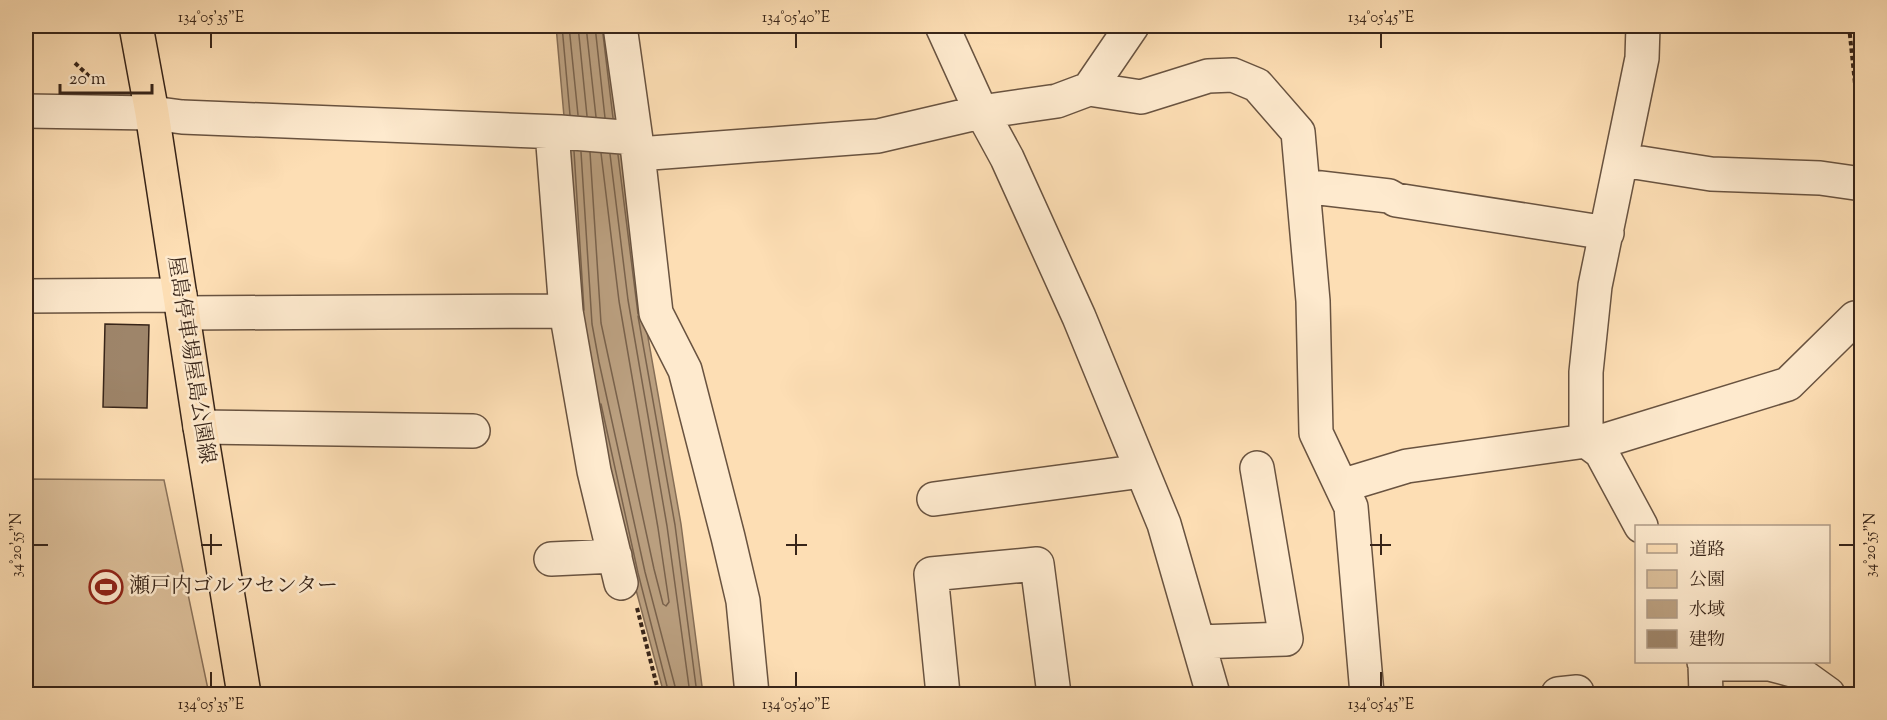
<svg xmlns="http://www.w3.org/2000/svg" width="1887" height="720" font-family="'Sorts Mill Goudy','Noto Serif JP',serif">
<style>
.green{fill:#dcbf9a;stroke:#8a725a;stroke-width:1.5}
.water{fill:#ba9f7f;stroke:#866e56;stroke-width:1.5}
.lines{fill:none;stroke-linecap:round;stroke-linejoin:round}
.shore{stroke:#79624c;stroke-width:1.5}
.building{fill:#9e856a;stroke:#382519;stroke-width:1.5}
.minor-casing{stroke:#695340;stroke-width:36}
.major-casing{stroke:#382519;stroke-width:36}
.path{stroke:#382519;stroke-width:4;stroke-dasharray:4.5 3;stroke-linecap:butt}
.minor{stroke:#feeace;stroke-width:33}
.major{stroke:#fddeb4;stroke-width:33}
.ticks{fill:none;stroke:#382519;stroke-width:2}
.labels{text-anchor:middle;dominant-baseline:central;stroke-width:5;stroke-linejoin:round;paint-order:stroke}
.street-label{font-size:21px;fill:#382519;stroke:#feeace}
.poi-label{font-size:21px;fill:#382519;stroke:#feeace;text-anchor:start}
.neatline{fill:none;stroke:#382519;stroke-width:2}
.ticks-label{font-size:15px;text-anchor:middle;fill:#382519}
</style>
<rect width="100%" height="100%" fill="#fddeb4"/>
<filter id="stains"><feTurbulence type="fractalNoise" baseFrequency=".00333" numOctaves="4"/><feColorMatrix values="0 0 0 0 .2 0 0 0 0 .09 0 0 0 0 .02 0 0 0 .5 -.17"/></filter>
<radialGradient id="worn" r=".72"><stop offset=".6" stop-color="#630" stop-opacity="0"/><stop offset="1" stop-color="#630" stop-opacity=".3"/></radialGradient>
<path class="green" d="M26,479L164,480L209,694H26Z"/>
<path class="water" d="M556,26H608L641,298L681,524L703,694H664L632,575L586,365Z"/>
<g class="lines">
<path class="shore" d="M562,26L570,115
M569,26L578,115
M578,26L587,116
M586,26L596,117
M595,26L605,118
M602,26L613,118
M574,151L584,310
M581,152L592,324L599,362L645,572L677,694
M590,152L601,323L654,569L663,604L666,606L669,602L658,528L619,301L601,153
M610,154L628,300L667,526L690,694
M618,155L638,314
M638,316L675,525L697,694
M601,404L638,573L669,694"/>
</g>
<path class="building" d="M105,324L149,325L147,408L103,407Z"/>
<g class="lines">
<g class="minor-casing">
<path id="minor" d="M620,26L638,154L656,313L685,370L728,537L743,601L752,694
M942,26L977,103L1007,158L1079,317L1164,524L1213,694
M1089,89L1141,97L1208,76L1233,75L1257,85L1298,132L1313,301L1316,433L1351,507L1367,694
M26,111L152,113L182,117L560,132L635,138
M638,154L878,136L981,112L1057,101L1089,89L1132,26
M1622,160L1711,174L1820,178L1862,184
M1303,186L1389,196L1396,200L1607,233
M26,296L180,295
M566,311L594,471L621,583
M183,313L566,311L552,132
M200,427L473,431
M1341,486L1407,466L1586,441L1606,440L1788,384L1855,318
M934,499L1142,471
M1641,526L1601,452L1586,441V372L1595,286L1642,58L1643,26
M551,559L615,556
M1198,642L1286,639L1257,468
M1704,662L1705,664H1770
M1770,662V664L1796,671L1828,694
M1705,664L1706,694
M943,694L931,574L1037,564L1054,694
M1558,694L1577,692V694"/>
</g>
<g class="major-casing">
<path id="major" d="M136,26L152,113L200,427L244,694"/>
</g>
<path class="path" d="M1849,26L1862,151
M75,63L92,79
M637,608L659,694"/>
<use href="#minor" class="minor"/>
<use href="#major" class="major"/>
</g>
<path class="ticks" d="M211,33V48M796,33V48M1381,33V48M211,534V555M796,534V555M1381,534V555M33,545H48M201,545H222M786,545H807M1370,545H1391M1839,545H1854M211,672V687M796,672V687M1381,672V687"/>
<defs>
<g id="stadium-ring" transform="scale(1.725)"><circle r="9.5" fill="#feeace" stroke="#8f2418" stroke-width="1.5"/><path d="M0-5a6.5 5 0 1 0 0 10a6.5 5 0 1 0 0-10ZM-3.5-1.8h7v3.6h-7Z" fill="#8f2418"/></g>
</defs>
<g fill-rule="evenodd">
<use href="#stadium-ring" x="106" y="587"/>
</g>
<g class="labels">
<g class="street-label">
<text transform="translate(190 360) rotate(81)">屋島停車場屋島公園線</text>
</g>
<g class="poi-label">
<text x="129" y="587">瀬戸内ゴルフセンター</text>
</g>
</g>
<rect width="1887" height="720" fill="none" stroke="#fddeb4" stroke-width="66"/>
<rect x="1635" y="525" width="195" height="138" fill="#feeace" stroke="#af9b86" stroke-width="1.5"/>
<rect x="1647" y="544" width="30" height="9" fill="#fddeb4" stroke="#af9b86" stroke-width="1.5"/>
<text x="1689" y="555" font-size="18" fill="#382519">道路</text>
<rect x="1647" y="570" width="30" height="18" fill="#dcbf9a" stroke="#af9b86" stroke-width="1.5"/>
<text x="1689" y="585" font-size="18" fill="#382519">公園</text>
<rect x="1647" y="600" width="30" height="18" fill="#ba9f7f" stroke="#af9b86" stroke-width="1.5"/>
<text x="1689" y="615" font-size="18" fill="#382519">水域</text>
<rect x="1647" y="630" width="30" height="18" fill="#9e856a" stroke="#af9b86" stroke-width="1.5"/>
<text x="1689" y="645" font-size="18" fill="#382519">建物</text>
<path d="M60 84v9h92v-9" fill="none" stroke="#382519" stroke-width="3"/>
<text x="69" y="84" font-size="18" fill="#382519" stroke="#feeace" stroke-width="4.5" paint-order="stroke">20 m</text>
<rect x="33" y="33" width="1821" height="654" class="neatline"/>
<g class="ticks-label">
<text x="211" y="22">134°05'35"E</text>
<text x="796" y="22">134°05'40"E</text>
<text x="1381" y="22">134°05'45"E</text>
<text transform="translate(16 545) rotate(-90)" y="5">34°20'55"N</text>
<text transform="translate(1870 545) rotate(-90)" y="5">34°20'55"N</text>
<text x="211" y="709">134°05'35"E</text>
<text x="796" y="709">134°05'40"E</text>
<text x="1381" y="709">134°05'45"E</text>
</g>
<rect width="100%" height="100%" filter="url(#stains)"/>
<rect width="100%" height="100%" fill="url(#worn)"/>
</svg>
